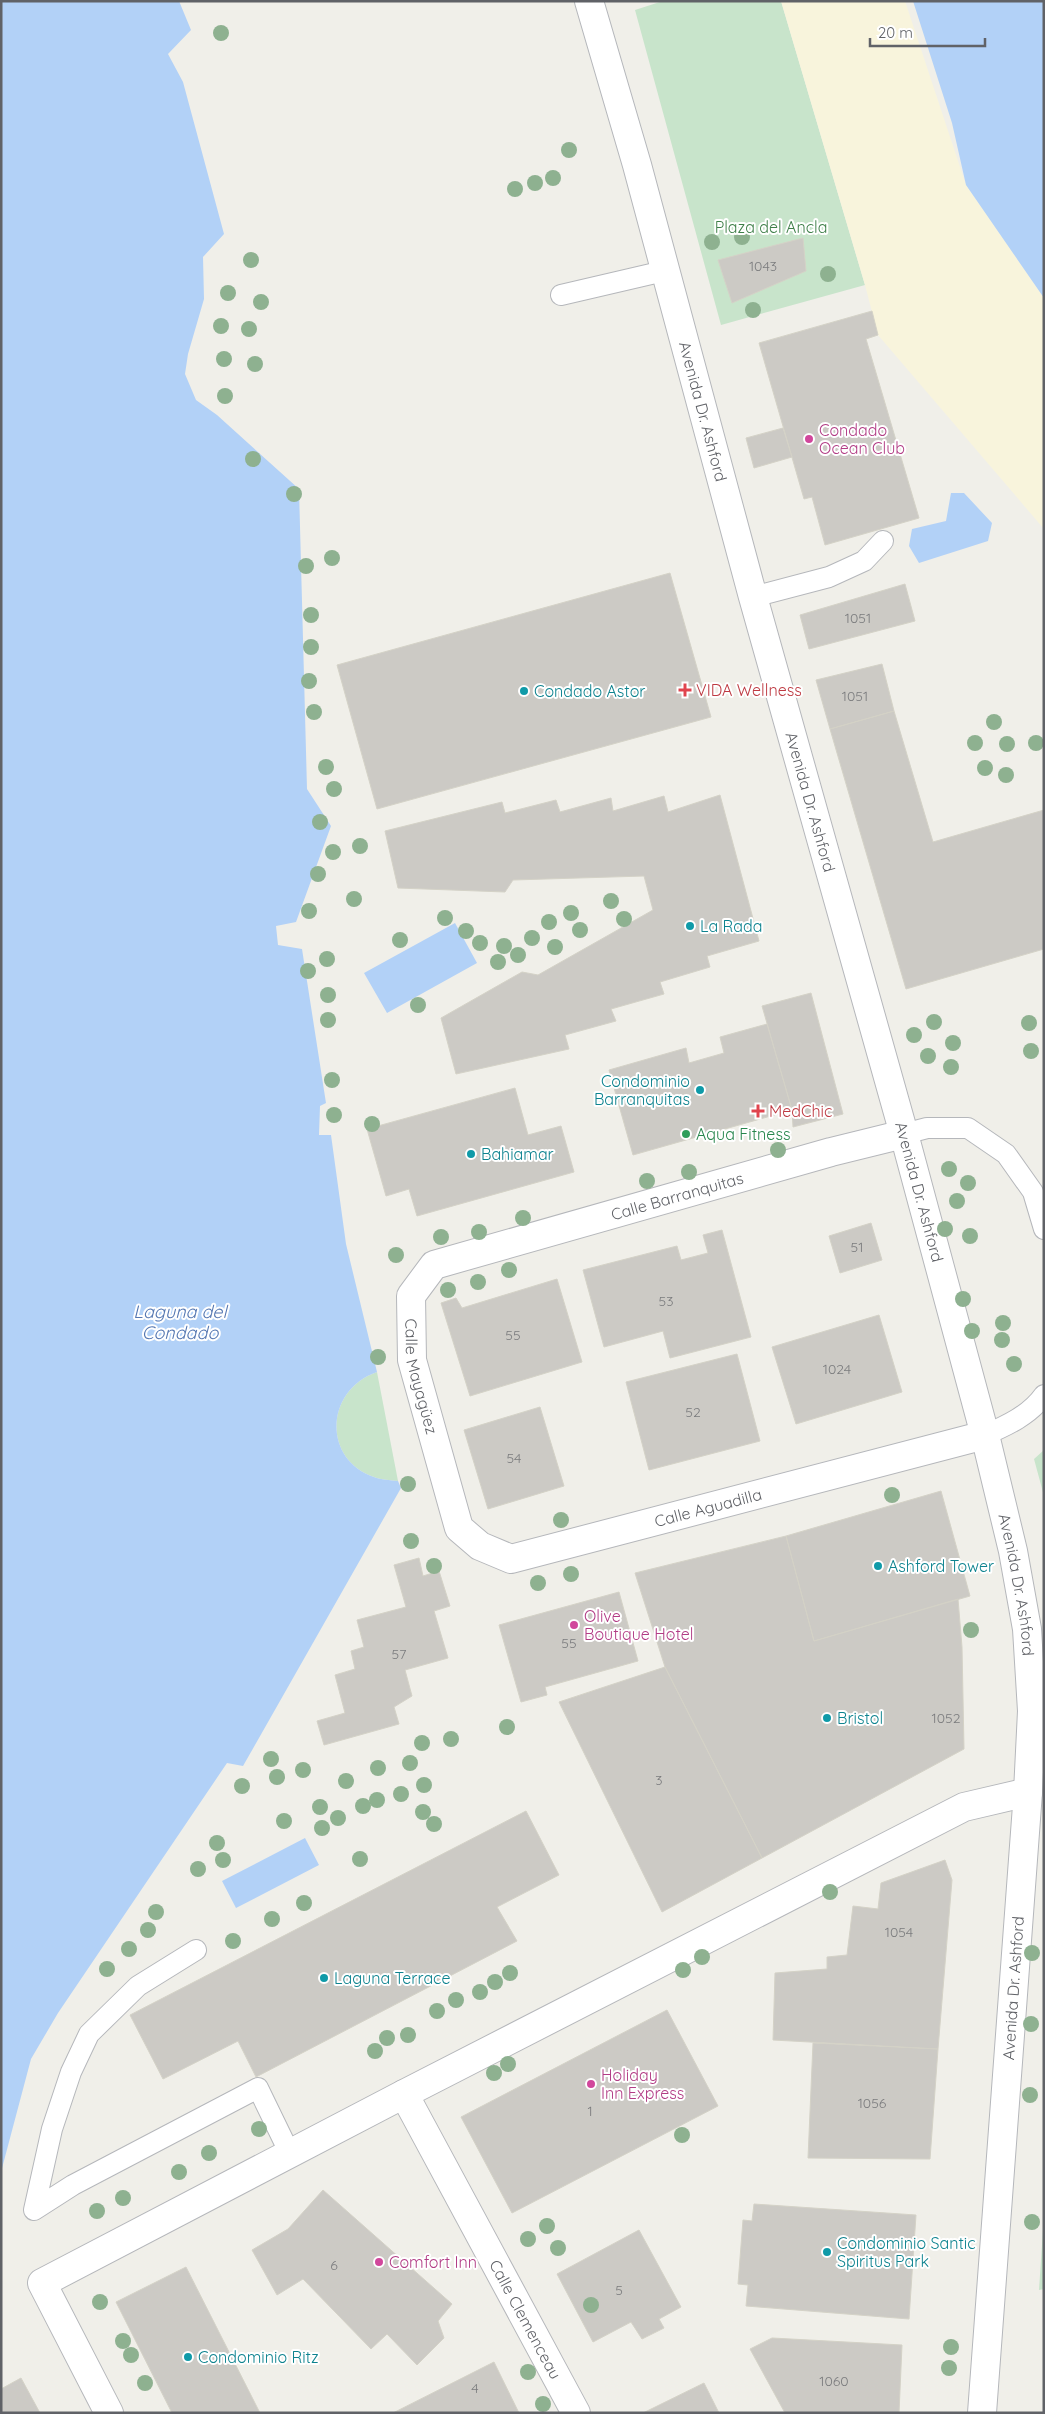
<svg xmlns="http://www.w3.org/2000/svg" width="1045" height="2414" font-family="Quicksand,sans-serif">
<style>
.green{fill:#c8e4cb}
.sand{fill:#f8f4dc}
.water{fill:#b2d1f7}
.building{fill:#cccac5;stroke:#d4d2c7}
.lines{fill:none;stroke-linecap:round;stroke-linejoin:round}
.service-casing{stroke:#b5b7bb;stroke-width:22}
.minor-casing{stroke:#b5b7bb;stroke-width:30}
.tertiary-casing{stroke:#b5b7bb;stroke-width:30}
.service{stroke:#fff;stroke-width:20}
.minor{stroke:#fff;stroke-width:28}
.tertiary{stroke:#fff;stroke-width:28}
.tree{fill:#8eb190}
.hotel-dot{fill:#d1479c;stroke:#fff;stroke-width:2}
.health-dot{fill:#e0444e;stroke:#fff;stroke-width:2}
.culture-dot{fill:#0f9aa8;stroke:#fff;stroke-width:2}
.leisure-dot{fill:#2e9e5b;stroke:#fff;stroke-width:2}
.labels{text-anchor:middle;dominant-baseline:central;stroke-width:4;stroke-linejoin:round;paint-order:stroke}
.number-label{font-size:14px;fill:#7b7c7e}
.park-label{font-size:16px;fill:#3e7f48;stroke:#fff}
.street-label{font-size:16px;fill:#606267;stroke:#fff}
.hotel-label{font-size:16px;fill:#b23c85;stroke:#fff;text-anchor:start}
.health-label{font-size:16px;fill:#be3a42;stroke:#fff;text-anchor:start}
.culture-label{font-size:16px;fill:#0d838f;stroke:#fff;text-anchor:start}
.leisure-label{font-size:16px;fill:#27864d;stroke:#fff;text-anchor:start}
.water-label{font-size:18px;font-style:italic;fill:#5376b1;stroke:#fff}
</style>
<rect width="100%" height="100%" fill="#f0efe9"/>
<path class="green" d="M663,1H781L865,285L721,325L635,10Z
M377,1372L398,1481C390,1480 381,1480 374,1477C322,1459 325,1390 377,1372Z
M1044,1450V1496L1034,1459Z
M1044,2215V2289L1039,2290Z"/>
<path class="sand" d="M781,1H905L966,185L1044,298V529L878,335L865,285Z"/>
<path class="water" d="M1,1H179L191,30L168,54L183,82L224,234L203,257L204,299L188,354L185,374L196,400L217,415L299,489L307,789L331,826L296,922L276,926L278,945L302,949L326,1103L320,1106L319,1135H331L346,1244L377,1372C325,1390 322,1459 374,1477C381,1480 390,1480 398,1481L401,1488L243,1766L227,1763L58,2013L31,2059L1,2172Z
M913,1H1044V298L966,185L952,123Z
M951,493H964L992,523L988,541L919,563L909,546L912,529L946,521Z
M455,923L477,963L387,1013L364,973Z
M305,1838L319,1865L236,1908L222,1881Z"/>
<path class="building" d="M803,238L806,271L732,303L718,260Z
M872,311L878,335L866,339L919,518L825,545L812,497L804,499L759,343Z
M783,428L792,457L754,468L746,438Z
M670,573L711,717L377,809L337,665Z
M905,584L915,621L809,649L800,615Z
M882,664L894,711L830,729L816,680Z
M894,711L933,842L1044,810V949L906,989L830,729Z
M720,795L759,941L707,956L710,967L660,982L664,994L611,1009L616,1021L565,1035L569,1049L456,1074L441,1018L522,972L538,975L653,910L644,876L513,880L505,892L398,888L385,831L502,802L505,813L556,800L560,812L611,798L613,811L664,796L668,812Z
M811,993L843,1114L793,1127L792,1110L762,1006Z
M767,1024L792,1110L633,1155L609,1070L686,1048L689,1063L724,1053L720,1037Z
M515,1088L528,1135L561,1126L574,1172L417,1216L409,1189L386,1196L367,1129Z
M871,1223L882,1260L840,1273L829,1236Z
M722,1230L751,1337L670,1358L663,1331L604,1347L583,1270L677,1246L681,1260L708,1253L703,1235Z
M557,1279L582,1362L470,1396L441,1303L456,1298L462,1308Z
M879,1315L902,1392L796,1424L772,1347Z
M737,1354L760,1441L649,1470L626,1382Z
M540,1407L564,1486L488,1509L464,1430Z
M941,1491L970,1596L814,1641L786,1536Z
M786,1536L814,1641L958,1599L962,1647L964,1749L762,1858L665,1667L635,1573Z
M419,1558L423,1576L439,1571L450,1606L434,1611L448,1658L405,1670L412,1696L394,1707L399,1724L324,1745L317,1721L345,1713L335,1675L355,1669L351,1651L364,1647L357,1620L406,1607L394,1565Z
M619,1592L638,1661L545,1687L547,1695L521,1702L499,1625Z
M665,1667L762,1858L662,1912L559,1702Z
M526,1811L559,1875L497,1907L517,1941L256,2077L238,2041L163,2079L130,2015Z
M945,1860L952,1880L938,2049L773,2040L775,1973L827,1969V1957L847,1955L853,1906L878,1909L881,1883Z
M667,2010L718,2106L512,2213L461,2117Z
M813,2043L938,2049L930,2159L808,2158Z
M323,2190L452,2304L438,2321L444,2338L417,2365L387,2334L371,2349L303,2279L277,2295L252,2250L288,2229Z
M754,2204L916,2215L909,2319L746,2306L748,2285L738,2284L743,2220L752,2221Z
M639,2230L681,2307L659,2319L664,2328L642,2339L631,2322L593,2342L557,2274Z
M186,2267L260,2413H172L116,2302Z
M772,2338L902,2345L899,2413H785L750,2349Z
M494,2362L519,2413H393Z
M21,2378L40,2413H1V2389Z
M704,2383L719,2413H643Z"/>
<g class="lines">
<g class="service-casing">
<path id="service" d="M561,295L664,271
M753,597L829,577L864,561L883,541
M904,1134L927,1128H968L1006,1154L1033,1192L1044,1229
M985,1435C1006,1426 1030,1415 1044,1395
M196,1950L138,1986L89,2034L71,2072L52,2129L34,2210L73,2185L258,2088L290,2154"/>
</g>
<g class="minor-casing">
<g id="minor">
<path id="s1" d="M904,1134L831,1152L434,1265L411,1296L412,1360L459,1528L480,1546L511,1559L985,1435"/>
<path id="s2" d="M404,2094L576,2413"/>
<path d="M109,2413L42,2283L404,2094L964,1807L1028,1792"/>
</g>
</g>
<g class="tertiary-casing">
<g id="tertiary">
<path id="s3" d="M589,1L637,165L753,597L904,1134L985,1435L1013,1551L1027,1629L1032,1711L1028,1792L982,2413"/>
</g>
</g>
<use href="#service" class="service"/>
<use href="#minor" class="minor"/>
<use href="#tertiary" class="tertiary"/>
</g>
<g class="tree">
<circle cx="221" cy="33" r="8"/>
<circle cx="569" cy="150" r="8"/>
<circle cx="553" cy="178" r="8"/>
<circle cx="535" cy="183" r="8"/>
<circle cx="515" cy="189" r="8"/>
<circle cx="742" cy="237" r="8"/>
<circle cx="712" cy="242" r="8"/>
<circle cx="251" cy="260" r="8"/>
<circle cx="828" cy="274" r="8"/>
<circle cx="228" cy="293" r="8"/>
<circle cx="261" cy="302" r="8"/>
<circle cx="753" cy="310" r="8"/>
<circle cx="221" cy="326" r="8"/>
<circle cx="249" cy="329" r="8"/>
<circle cx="224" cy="359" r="8"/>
<circle cx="255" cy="364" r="8"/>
<circle cx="225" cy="396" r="8"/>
<circle cx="253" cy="459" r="8"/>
<circle cx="294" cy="494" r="8"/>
<circle cx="332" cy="558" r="8"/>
<circle cx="306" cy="566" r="8"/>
<circle cx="311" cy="615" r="8"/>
<circle cx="311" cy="647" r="8"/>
<circle cx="309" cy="681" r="8"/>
<circle cx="314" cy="712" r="8"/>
<circle cx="994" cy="722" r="8"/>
<circle cx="975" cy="743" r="8"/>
<circle cx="1036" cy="743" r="8"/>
<circle cx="1007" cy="744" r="8"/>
<circle cx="326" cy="767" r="8"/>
<circle cx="985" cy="768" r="8"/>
<circle cx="1006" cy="775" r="8"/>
<circle cx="334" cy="789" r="8"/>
<circle cx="320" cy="822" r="8"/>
<circle cx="360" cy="846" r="8"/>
<circle cx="333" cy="852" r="8"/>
<circle cx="318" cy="874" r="8"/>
<circle cx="354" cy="899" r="8"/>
<circle cx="611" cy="901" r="8"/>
<circle cx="309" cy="911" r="8"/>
<circle cx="571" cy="913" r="8"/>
<circle cx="445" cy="918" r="8"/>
<circle cx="624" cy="919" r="8"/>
<circle cx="549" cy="922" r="8"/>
<circle cx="580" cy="930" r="8"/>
<circle cx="466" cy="931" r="8"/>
<circle cx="532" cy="938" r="8"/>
<circle cx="400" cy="940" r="8"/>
<circle cx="480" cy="943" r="8"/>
<circle cx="504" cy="946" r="8"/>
<circle cx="555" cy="947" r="8"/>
<circle cx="518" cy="955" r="8"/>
<circle cx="327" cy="959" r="8"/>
<circle cx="498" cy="962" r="8"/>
<circle cx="308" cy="971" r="8"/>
<circle cx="328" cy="995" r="8"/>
<circle cx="418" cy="1005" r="8"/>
<circle cx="328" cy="1020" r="8"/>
<circle cx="934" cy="1022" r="8"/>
<circle cx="1029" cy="1023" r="8"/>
<circle cx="914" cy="1035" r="8"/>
<circle cx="953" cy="1043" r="8"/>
<circle cx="1031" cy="1051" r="8"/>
<circle cx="928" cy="1056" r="8"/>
<circle cx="951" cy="1067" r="8"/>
<circle cx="332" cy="1080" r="8"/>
<circle cx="334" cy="1115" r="8"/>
<circle cx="372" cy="1124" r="8"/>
<circle cx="778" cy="1150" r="8"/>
<circle cx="949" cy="1169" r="8"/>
<circle cx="689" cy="1172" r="8"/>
<circle cx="647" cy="1181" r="8"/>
<circle cx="968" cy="1183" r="8"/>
<circle cx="957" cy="1201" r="8"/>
<circle cx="523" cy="1218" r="8"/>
<circle cx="945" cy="1229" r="8"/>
<circle cx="479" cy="1232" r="8"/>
<circle cx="970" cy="1236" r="8"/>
<circle cx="441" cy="1237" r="8"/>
<circle cx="396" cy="1255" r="8"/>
<circle cx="509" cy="1270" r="8"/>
<circle cx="478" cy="1282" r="8"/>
<circle cx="448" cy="1290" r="8"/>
<circle cx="963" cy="1299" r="8"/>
<circle cx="1003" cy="1323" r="8"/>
<circle cx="972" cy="1331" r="8"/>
<circle cx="1002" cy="1340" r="8"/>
<circle cx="378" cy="1357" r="8"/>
<circle cx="1014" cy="1364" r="8"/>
<circle cx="408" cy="1484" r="8"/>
<circle cx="892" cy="1495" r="8"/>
<circle cx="561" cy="1520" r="8"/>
<circle cx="411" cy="1541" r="8"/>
<circle cx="434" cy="1566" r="8"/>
<circle cx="571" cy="1574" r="8"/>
<circle cx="538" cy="1583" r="8"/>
<circle cx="971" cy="1630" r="8"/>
<circle cx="507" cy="1727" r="8"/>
<circle cx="451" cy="1739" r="8"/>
<circle cx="422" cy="1743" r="8"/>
<circle cx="271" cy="1759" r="8"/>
<circle cx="410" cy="1763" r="8"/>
<circle cx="378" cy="1768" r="8"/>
<circle cx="303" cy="1770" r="8"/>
<circle cx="277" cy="1777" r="8"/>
<circle cx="346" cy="1781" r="8"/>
<circle cx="424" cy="1785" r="8"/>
<circle cx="242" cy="1786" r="8"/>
<circle cx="401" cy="1794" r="8"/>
<circle cx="377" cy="1800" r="8"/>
<circle cx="363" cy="1806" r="8"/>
<circle cx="320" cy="1807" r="8"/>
<circle cx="423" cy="1812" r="8"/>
<circle cx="338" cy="1818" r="8"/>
<circle cx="284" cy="1821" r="8"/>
<circle cx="434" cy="1824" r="8"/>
<circle cx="322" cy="1828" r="8"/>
<circle cx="217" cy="1843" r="8"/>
<circle cx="360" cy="1859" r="8"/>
<circle cx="223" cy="1860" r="8"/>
<circle cx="198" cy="1869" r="8"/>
<circle cx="830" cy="1892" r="8"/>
<circle cx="304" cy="1903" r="8"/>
<circle cx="156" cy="1912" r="8"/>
<circle cx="272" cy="1919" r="8"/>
<circle cx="148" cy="1930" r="8"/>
<circle cx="233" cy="1941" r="8"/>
<circle cx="129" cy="1949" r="8"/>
<circle cx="1032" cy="1953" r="8"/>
<circle cx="702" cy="1957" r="8"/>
<circle cx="107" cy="1969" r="8"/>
<circle cx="683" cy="1970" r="8"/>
<circle cx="510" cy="1973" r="8"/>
<circle cx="495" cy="1982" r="8"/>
<circle cx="480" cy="1992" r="8"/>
<circle cx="456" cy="2000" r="8"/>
<circle cx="437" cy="2011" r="8"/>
<circle cx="1031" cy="2024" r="8"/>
<circle cx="408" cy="2035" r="8"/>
<circle cx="387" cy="2038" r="8"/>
<circle cx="375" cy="2051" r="8"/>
<circle cx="508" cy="2064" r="8"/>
<circle cx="494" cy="2073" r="8"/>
<circle cx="1030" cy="2095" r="8"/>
<circle cx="259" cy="2129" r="8"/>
<circle cx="682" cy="2135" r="8"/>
<circle cx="209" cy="2153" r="8"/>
<circle cx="179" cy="2172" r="8"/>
<circle cx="123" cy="2198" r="8"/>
<circle cx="97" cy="2211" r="8"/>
<circle cx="1032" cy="2222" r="8"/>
<circle cx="547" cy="2226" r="8"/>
<circle cx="528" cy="2239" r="8"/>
<circle cx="558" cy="2248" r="8"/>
<circle cx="100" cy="2302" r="8"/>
<circle cx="591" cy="2305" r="8"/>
<circle cx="123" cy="2341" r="8"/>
<circle cx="951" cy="2347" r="8"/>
<circle cx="131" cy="2355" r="8"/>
<circle cx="949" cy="2368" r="8"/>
<circle cx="528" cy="2372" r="8"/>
<circle cx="145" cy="2383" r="8"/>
<circle cx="543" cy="2404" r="8"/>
</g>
<g class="hotel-dot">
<circle cx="809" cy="439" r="5"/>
<circle cx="574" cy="1625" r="5"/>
<circle cx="591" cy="2084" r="5"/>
<circle cx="379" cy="2262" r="5"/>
</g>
<g class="health-dot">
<path d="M682.5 682.5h5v5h5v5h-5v5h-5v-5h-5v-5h5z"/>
<path d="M755.5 1103.5h5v5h5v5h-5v5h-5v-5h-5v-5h5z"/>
</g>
<g class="culture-dot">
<circle cx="524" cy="691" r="5"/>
<circle cx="690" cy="926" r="5"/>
<circle cx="700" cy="1090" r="5"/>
<circle cx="471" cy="1154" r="5"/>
<circle cx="878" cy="1566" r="5"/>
<circle cx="827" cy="1718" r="5"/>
<circle cx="324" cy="1978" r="5"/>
<circle cx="827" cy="2252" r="5"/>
<circle cx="188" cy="2357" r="5"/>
</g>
<circle class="leisure-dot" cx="686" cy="1134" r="5"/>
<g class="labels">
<g class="number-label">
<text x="763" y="266">1043</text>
<text x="858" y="618">1051</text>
<text x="855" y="696">1051</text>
<text x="857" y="1247">51</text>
<text x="666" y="1301">53</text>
<text x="513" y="1335">55</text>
<text x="837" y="1369">1024</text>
<text x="693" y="1412">52</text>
<text x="514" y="1458">54</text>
<text x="569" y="1643">55</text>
<text x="399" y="1654">57</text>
<text x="946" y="1718">1052</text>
<text x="659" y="1780">3</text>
<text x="899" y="1932">1054</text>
<text x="872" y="2103">1056</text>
<text x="590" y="2111">1</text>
<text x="334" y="2265">6</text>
<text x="619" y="2290">5</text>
<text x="834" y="2381">1060</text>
<text x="475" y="2388">4</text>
</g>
<g class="park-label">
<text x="771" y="227">Plaza del Ancla</text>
</g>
<g class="street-label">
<text stroke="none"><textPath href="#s3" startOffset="426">Avenida Dr. Ashford</textPath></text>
<text stroke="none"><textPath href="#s3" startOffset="831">Avenida Dr. Ashford</textPath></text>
<text stroke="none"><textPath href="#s3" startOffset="1236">Avenida Dr. Ashford</textPath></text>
<text transform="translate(677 1196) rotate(-16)">Calle Barranquitas</text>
<text stroke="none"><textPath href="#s1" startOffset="608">Calle Mayagüez</textPath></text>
<text stroke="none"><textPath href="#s1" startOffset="1030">Calle Aguadilla</textPath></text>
<text stroke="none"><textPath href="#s3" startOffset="1641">Avenida Dr. Ashford</textPath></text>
<text transform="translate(1013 1988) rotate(-86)">Avenida Dr. Ashford</text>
<text stroke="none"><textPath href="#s2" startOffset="256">Calle Clemenceau</textPath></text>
</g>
<g class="hotel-label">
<text x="819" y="430">Condado<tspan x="819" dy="18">Ocean Club</tspan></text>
<text x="584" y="1616">Olive<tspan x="584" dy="18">Boutique Hotel</tspan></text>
<text x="601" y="2075">Holiday<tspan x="601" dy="18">Inn Express</tspan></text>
<text x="389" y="2262">Comfort Inn</text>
</g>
<g class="health-label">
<text x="696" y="690">VIDA Wellness</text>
<text x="769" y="1111">MedChic</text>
</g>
<g class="culture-label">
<text x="534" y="691">Condado Astor</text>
<text x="700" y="926">La Rada</text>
<text x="690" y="1081" text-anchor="end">Condominio<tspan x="690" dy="18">Barranquitas</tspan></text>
<text x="481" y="1154">Bahiamar</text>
<text x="888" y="1566">Ashford Tower</text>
<text x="837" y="1718">Bristol</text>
<text x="334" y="1978">Laguna Terrace</text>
<text x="837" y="2243">Condominio Santic<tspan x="837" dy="18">Spiritus Park</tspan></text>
<text x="198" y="2357">Condominio Ritz</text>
</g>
<g class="leisure-label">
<text x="696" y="1134">Aqua Fitness</text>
</g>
<g class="water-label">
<text x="180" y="1311">Laguna del<tspan x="180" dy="21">Condado</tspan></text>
</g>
</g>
<rect width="1045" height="2414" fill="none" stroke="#606267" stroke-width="5"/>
<path d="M870 38v8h115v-8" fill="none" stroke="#606267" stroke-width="2.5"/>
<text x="878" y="38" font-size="15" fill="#606267" stroke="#ffffff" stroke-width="4" paint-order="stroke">20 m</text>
</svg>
